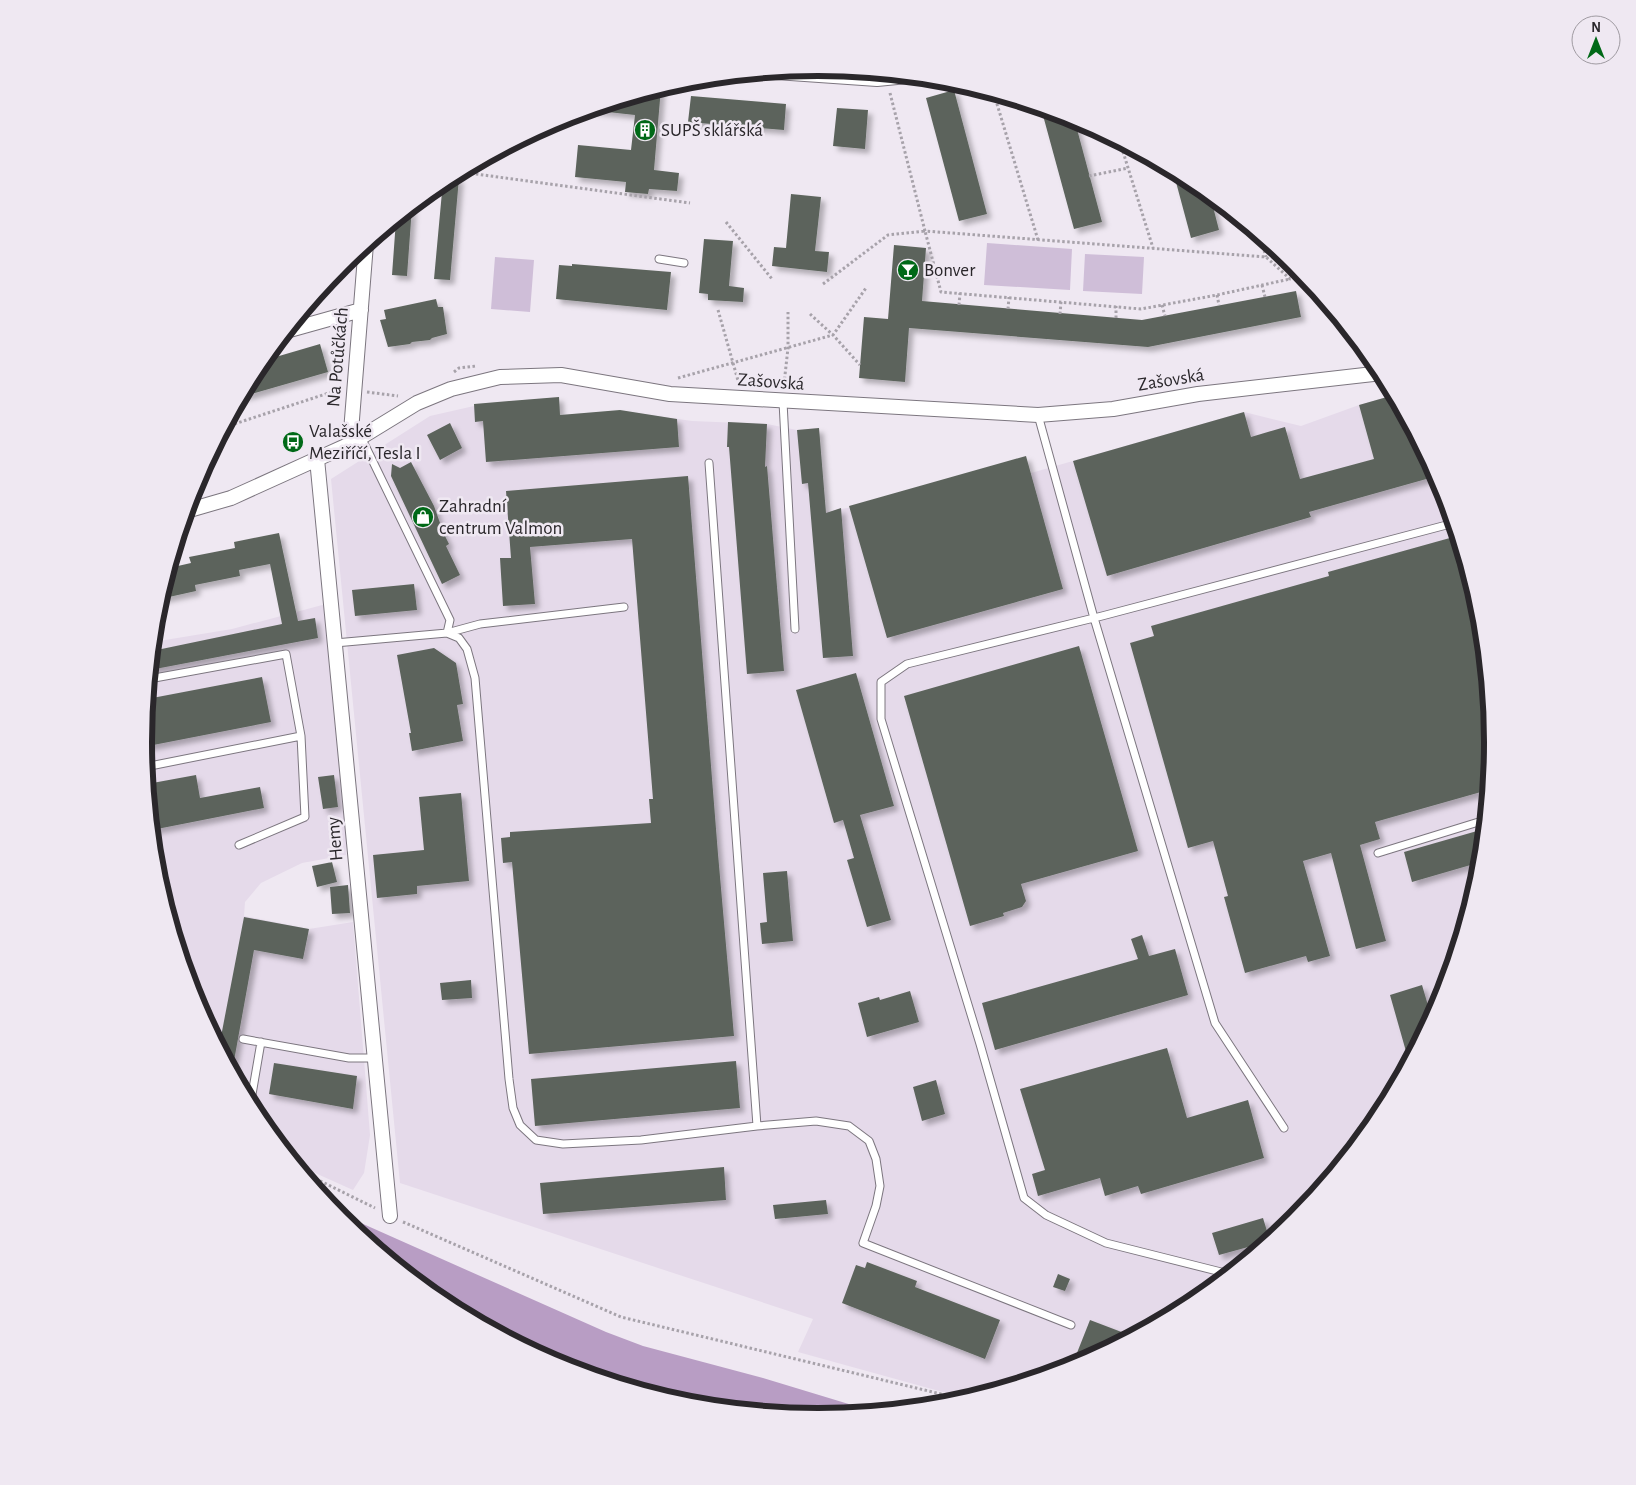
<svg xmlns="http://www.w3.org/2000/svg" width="1636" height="1485" font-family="'Alegreya Sans',sans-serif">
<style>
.built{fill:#e5daea}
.green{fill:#cfbed8}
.water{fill:#b89dc4}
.building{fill:#5c645c;filter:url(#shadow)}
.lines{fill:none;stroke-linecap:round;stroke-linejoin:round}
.service-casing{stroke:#7c767f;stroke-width:9}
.minor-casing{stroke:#7c767f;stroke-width:16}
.path{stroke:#a7a2aa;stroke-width:3;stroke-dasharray:2.5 2.5;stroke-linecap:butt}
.service{stroke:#fff;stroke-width:7}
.minor{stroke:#fff;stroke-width:14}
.labels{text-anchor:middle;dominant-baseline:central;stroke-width:5;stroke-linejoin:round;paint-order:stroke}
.poi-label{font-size:19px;fill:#2a272b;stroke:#efe8f2;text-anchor:start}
.street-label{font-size:19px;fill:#2a272b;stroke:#efe8f2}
.rim{fill:none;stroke:#2a272b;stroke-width:6}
</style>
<defs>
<filter id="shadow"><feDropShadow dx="4.5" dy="4.5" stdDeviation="2.5" flood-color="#0004"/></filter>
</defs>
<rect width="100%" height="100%" fill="#efe8f2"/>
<path class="built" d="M1394,395L1442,484L1480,611L1493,743L1480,874L1442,1001L1379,1118L1295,1220L1193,1304L1076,1366L968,1399L798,1352L813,1319L400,1183L331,479L430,416L474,406L559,397L560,415L621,411L692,421L767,424L797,430L819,428L826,512L1031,473L1244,412L1301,426L1359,405Z
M326,604L346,829V855L302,863L261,883L245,902L244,916L309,929L353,922L370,1135L364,1173L353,1190L295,1164L257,1117L194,1001L156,874L143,742L153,642L232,629Z"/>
<path class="green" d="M987,243L1072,249L1070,290L984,285Z
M1085,254L1144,257L1142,294L1083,291Z
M495,257L534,260L530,312L491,309Z"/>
<path class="water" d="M334,1211L606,1332L643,1346L763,1378L875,1412L818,1417L686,1404L559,1366L443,1304L341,1220Z"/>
<path class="building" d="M661,88L654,170L679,173L677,191L649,189L648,194L625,192L626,182L575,177L578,145L631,150L635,115L589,110Z
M954,90L987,214L959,221L926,98Z
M691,96L786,104L784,130L688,122Z
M837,108L868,110L865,149L833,146Z
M1041,108L1074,118L1102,222L1074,229Z
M1173,171L1193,181L1210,195L1219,230L1191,238Z
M450,177L459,178L450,280L434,279L443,181Z
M791,194L821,197L815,251L829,252L827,272L772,266L774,247L786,248Z
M412,207L407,276L392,275L396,220Z
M704,239L733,241L729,286L744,288L743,302L708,300V294L699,293Z
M894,245L926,248L922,301L1142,320L1296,291L1301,317L1148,347L909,328L905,382L859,378L864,317L888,319Z
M572,264L671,272L667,310L556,299L559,265L572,266Z
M436,299L438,307H443L447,334L432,338L430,340L412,342L410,344L388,347L380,320L386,319L384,310Z
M320,344L328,372L241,397L262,361Z
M1394,395L1437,476L1309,512L1311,517L1107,576L1073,461L1244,412L1251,437L1285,427L1300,479L1374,459L1359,405Z
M559,397L560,415L620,410L677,419L679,447L486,462L483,421L475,422L474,404Z
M728,422L767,424L765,467L767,466L784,671L747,674L729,447H727Z
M450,423L462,448L440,460L427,435Z
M819,428L826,513L841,508L853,656L823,658L808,483L802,484L797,430Z
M1026,456L1063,589L887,638L849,506Z
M411,462L434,506L440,523L439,524L449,544L446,546L460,575L442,584L391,476L392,464L400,468Z
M688,476L718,854L734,1036L529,1054L512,862L503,863L501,838L510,837V832L651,823L649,799H653L632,539L530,547L535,604L503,606L500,558H511L506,491Z
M279,533L298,621L315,618L318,638L150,670L152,651L282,624L270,564L239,570L240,576L195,585L196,591L160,599L169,568L191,563L189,557L235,548L234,542Z
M1457,536L1480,611L1493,743L1488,790L1375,822L1380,839L1360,845L1386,941L1356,949L1331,853L1303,861L1330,956L1308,962L1306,956L1245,973L1224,897L1228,896L1213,841L1188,848L1130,643L1154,636L1151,626L1329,576L1328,572Z
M414,584L417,610L355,616L352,590Z
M1079,646L1138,851L1021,884L1026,901L1022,907L1003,913L1004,916L970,926L904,696Z
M434,648L456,663L463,704L457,705L463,741L412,751L409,733H411L397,655Z
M856,673L894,806L860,815L891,920L867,927L847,860L854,858L843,820L834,823L796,690Z
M262,677L271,722L143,747L147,699Z
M196,775L200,798L260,787L264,808L152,830L147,784Z
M334,775L338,807L323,809L318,777Z
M461,793L469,881L417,886V894L377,898L373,855L424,850L419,797Z
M1484,829L1481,862L1412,882L1404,852Z
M332,862L337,882L317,887L312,866Z
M787,871L793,941L762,944L760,923L767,922L763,873Z
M348,885L350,913L332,914L330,887Z
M244,917L309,929L303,959L254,950L232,1072L219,1047Z
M1142,935L1149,956L1175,949L1188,995L995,1050L982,1003L1138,959L1131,939Z
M471,980L472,998L442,1000L440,983Z
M1422,985L1432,1019L1409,1062L1390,995Z
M910,991L919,1022L867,1037L858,1003L879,997L880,1000Z
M1167,1048L1187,1118L1248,1100L1264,1158L1141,1194L1138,1186L1105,1196L1100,1178L1038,1196L1032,1174L1045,1170L1020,1089Z
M736,1061L740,1108L535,1126L531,1079Z
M274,1063L357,1076L353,1109L269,1094Z
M936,1080L945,1114L922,1121L913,1087Z
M724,1167L726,1200L543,1214L540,1183Z
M826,1200L828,1214L775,1219L773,1205Z
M1263,1218L1270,1241L1219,1255L1212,1233Z
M867,1262L917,1281L915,1287L1000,1320L985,1359L842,1303L856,1265L865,1268Z
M1058,1274L1070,1279L1065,1291L1053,1287Z
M1090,1320L1132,1336L1071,1368Z"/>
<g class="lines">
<g class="service-casing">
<path id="service" d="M659,259L684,263
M783,402L795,629
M1038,415L1094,618L1215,1023L1284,1128
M361,437L450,620L447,633L480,624L624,607
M709,463L757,1126
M335,643L447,633L459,638L467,649L475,678L509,1079L513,1108L520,1125L536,1140L563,1144L641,1140L757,1126L816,1121L849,1126L869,1141L876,1159L880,1186L876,1206L863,1243L1071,1325
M145,767L301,736L286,654L149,679
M239,845L305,817L301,736
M1378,853L1485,820
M243,1039L349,1058H374
M250,1106L261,1042
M1229,1274L1106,1243L1046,1215L1024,1198L980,1044L881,719V682L907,664L1102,616L1454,523"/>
</g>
<g class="minor-casing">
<path id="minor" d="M776,72L877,79L907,76
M286,331L361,310
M350,444L366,244
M317,459L390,1216
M186,511L231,498L317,459L350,444L417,403L451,389L500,377L561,375L670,394L1038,415L1113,409L1198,394L1382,373"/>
</g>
<path class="path" d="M890,93L925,231L1266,257L1290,279L1304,276
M994,94L1038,240
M1076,125L1084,123
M1120,142L1153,248
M461,172L690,203
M1089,176L1128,168
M726,222L772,279
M1260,236L1266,257
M823,284L888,235L925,231L941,292L1141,309L1217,295L1290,279
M1262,285L1265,297
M1217,295L1219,305
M959,305L960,293
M1162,305L1165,316
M1008,309L1009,297
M718,310L739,384
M810,314L833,335L860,365
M1060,314L1061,302
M1116,318V306
M454,372L459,368L476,366
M678,378L833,335L866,288
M784,384L788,348V312
M367,392L398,396
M225,427L341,389
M302,1172L375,1208
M403,1222L621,1317L966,1400"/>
<use href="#service" class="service"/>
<use href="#minor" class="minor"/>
</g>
<defs>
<g id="building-disc" transform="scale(1.125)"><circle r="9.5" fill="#006917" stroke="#efe8f2"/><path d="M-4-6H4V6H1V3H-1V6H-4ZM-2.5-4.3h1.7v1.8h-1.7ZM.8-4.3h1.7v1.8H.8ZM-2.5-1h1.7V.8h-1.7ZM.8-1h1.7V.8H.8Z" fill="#fff"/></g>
<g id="bar-disc" transform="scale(1.125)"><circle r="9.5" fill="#006917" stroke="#efe8f2"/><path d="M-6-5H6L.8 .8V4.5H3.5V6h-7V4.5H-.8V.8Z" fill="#fff"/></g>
<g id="bus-disc" transform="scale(1.125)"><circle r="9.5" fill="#006917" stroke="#efe8f2"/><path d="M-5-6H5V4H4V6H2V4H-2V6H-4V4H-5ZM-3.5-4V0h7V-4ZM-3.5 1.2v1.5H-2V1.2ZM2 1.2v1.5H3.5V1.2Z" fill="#fff"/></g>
<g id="shop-disc" transform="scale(1.125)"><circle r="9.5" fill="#006917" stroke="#efe8f2"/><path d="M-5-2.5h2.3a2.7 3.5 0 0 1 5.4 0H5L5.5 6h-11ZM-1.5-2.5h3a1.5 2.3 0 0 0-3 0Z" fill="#fff"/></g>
</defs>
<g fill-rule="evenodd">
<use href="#building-disc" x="645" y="130"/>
<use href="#bar-disc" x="908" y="270"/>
<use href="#bus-disc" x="293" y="442"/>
<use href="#shop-disc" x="423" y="517"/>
</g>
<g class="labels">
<g class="poi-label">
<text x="661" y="130">SUPŠ sklářská</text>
<text x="924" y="270">Bonver</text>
<text x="309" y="431">Valašské<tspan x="309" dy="22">Meziříčí, Tesla I</tspan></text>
<text x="439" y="506">Zahradní<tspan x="439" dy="22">centrum Valmon</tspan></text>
</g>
<g class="street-label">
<text transform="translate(338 357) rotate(-85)">Na Potůčkách</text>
<text transform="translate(1171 380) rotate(-9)">Zašovská</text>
<text transform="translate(771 382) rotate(4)">Zašovská</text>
<text transform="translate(335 839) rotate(-95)">Hemy</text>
</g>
</g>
<path d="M0 0H1636V1485H0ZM152 742a666 666 0 1 1 1332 0a666 666 0 1 1-1332 0Z" fill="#efe8f2" fill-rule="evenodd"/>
<path class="rim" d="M152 742a666 666 0 1 1 1332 0a666 666 0 1 1-1332 0Z"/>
<g transform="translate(1596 40)"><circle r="24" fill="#efe8f2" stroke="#a09ba2"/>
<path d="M0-4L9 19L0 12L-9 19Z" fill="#006917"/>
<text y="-8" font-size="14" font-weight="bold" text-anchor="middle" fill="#2a272b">N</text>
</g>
</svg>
